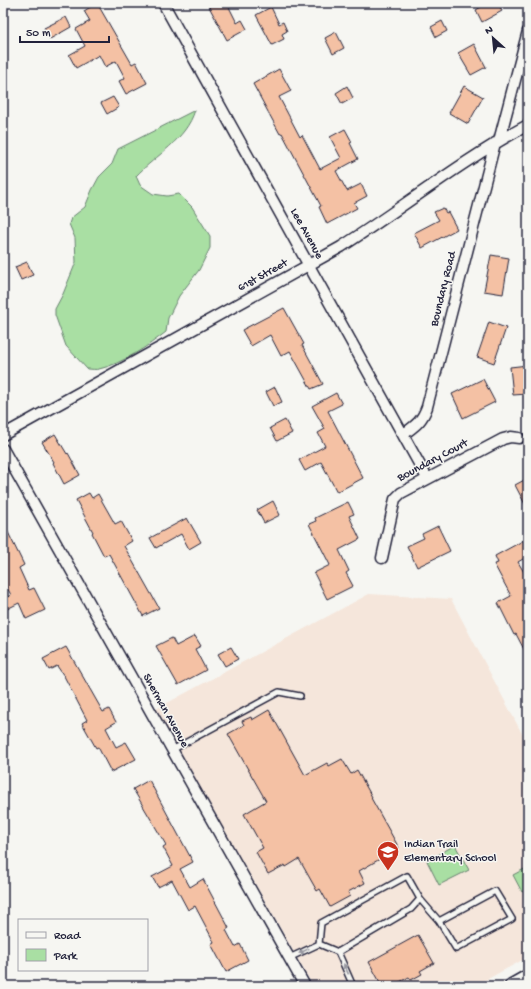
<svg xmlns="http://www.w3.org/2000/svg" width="531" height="989" font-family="'Gochi Hand',sans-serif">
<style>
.built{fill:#f5e6db}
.green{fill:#a9dfa3;stroke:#66806f}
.building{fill:#f4c1a4;stroke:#22223b}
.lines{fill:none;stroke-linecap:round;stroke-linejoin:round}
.lane-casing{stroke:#22223b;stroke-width:8}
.street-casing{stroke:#22223b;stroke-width:13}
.secondary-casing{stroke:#22223b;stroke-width:17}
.lane{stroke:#f6f6f2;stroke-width:5}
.street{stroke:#f6f6f2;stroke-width:10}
.secondary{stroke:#f6f6f2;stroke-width:14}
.oneway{fill:#9797a0}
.labels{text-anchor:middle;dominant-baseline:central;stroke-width:3;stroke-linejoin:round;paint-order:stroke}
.street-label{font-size:12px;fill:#22223b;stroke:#f6f6f2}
.poi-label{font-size:12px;fill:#22223b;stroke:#f6f6f2;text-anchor:start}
</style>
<rect width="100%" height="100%" fill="#f6f6f2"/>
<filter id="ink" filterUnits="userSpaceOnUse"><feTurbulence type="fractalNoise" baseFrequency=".025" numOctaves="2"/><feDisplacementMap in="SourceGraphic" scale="8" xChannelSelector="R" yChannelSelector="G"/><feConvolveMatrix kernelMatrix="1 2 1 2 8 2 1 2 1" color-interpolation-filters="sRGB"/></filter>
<g filter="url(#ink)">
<path class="built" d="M369,594L451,599L528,745V957L475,986H313L156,709Z"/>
<path class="green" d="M195,110C186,140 156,155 136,176L140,185L153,194L167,196L179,194L192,207L210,236V248L199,270L179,296L168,318L166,332C148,346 122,364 99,369C96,370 91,369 87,369L66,346L55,315V309L63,294L76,262L75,238L69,224L71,218L85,207L92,190L99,177L112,164L118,149Z
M455,845L469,870L439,885L427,861Z
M528,867V889L522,892L513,875Z"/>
<path class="building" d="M97,3L132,64L136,62L147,83L126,94L119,81L125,78L116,61L105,67L99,55L76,68L69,55L85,46L76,29L90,21L84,11Z
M207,3H227L237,23L242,20L247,29L227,40Z
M479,3H498L502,11L482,22L476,10L481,7Z
M271,7L279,24L283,22L287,31L282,34L284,39L272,45L256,15Z
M66,17L71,27L50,39L44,28Z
M442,21L447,31L436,37L431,27Z
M336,32L344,48L333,54L325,38Z
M474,44L486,67L471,75L458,53Z
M279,69L291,91L279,97L300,137L302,135L320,169L341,158L330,137L345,129L352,142L350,143L358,159L336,171L347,191L361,184L367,196L354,203L357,208L327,224L319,207L321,206L282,133L280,134L253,84Z
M347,86L353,98L342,104L336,93Z
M464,86L483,97L468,124L449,113Z
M113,97L119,107L107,114L101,103Z
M443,208L446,213L448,212L457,229L422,248L414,233L439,220L434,212Z
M491,255L509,258L503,294L484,291Z
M27,262L33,275L21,280L15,267Z
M284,308L304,344L302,345L323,384L311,389L290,351L281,356L270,335L251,346L242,330Z
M489,322L506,328L494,363L477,357Z
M528,365V394L513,395L510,367Z
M483,379L495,402L463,418L452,394Z
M275,387L282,402L273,406L266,392Z
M336,393L342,404L328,411L363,478L337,492L321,462L305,471L299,460L325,446L318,433L325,429L312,406Z
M285,420L292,433L277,441L270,428Z
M55,434L67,454L68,453L80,475L64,484L53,463L54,462L42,442Z
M528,478V510L515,485Z
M89,493L92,498L98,494L115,524L121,521L132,541L124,546L159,608L143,616L109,554L104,556L92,533L93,532L76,500Z
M273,501L280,515L264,523L257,510Z
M348,502L354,514L349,516L360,539L339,550L349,571L346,573L353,586L327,599L314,573L330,565L309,524L316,521L315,518Z
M187,518L201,542L189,549L181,534L156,548L150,538Z
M3,522L24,565L19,568L29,590L34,588L45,610L26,619L19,603L3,611V599L11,595L3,580Z
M438,526L450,551L417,567L407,546L424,538L422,534Z
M528,538V556L518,562L528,579L524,581L528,589V657L516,634L514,635L498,603L511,596L494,564L498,563L495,556Z
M195,636L201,646L195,649L206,670L178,685L156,646L172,638L176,646Z
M66,647L103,712L109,709L116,722L106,728L116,747L126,742L136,759L111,772L98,747L96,748L82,723L87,720L64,676L57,666L49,670L43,659Z
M231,647L238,659L225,666L218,654Z
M269,710L305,775L327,763L329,766L342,759L351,774L357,770L372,797L371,798L399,848L359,871L365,883L348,892L350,896L330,907L320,889L317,891L299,859L286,867L285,865L268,874L256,852L263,848L244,814L266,801L228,734L244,725L242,721L251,717L252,720Z
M149,780L193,862L180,869L190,887L203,879L229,928L226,930L235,947L240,944L248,960L226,972L211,944L214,942L195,906L188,910L172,880L158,887L152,877L173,866L163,847L166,845L133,789Z
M418,935L434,963L420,971L422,974L411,980L409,977L392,986H382L369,962Z"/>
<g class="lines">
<g class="lane-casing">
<path id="lane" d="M172,750L279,692L300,696
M420,899L439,921L456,949L512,919L495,891L439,921
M319,944L321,923L407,876L420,899L411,909L338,952
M289,958L319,944L338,952L353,986"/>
</g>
<g class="street-casing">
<path id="street" d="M163,3L427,478
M499,141L528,31
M404,434C416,425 422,421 427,407L495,143
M3,435L341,247C404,207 462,160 528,125
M3,449L305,986
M382,558L395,499L401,493L503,439L511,437L519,438"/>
</g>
<g class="secondary-casing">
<path id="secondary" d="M512,986L528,977"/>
</g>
<use href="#lane" class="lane"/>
<use href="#street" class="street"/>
<use href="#secondary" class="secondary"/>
</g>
<defs><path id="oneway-solid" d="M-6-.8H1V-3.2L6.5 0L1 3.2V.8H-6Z"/></defs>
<g class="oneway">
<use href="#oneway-solid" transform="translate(304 951) rotate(154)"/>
<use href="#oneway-solid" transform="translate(346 969) rotate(-115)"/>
</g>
</g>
<defs>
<g id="school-pin" transform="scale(1.15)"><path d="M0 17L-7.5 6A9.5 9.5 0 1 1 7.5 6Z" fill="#c8321e" stroke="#f6f6f2"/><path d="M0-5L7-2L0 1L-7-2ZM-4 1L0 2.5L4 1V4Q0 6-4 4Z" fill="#fff"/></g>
</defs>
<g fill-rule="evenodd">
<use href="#school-pin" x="388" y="852"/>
</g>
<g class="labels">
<g class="street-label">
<text transform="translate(306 234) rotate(61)">Lee Avenue</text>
<text transform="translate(263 276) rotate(-29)">61st Street</text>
<text transform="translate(444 289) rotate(-76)">Boundary Road</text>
<text transform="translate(433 461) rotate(-28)">Boundary Court</text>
<text transform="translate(165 711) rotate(61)">Sherman Avenue</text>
</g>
<g class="poi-label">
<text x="404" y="845">Indian Trail<tspan x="404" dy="14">Elementary School</tspan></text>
</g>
</g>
<rect width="531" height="989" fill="none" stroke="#f6f6f2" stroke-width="16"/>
<rect x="8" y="8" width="515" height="973" fill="none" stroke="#22223b" stroke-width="1.5" filter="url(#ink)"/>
<rect x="18" y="919" width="130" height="52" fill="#f6f6f2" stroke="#a1a1a9"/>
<rect x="26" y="932" width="20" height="6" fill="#f6f6f2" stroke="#a1a1a9"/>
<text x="54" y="939" font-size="12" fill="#22223b">Road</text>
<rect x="26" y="949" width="20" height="12" fill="#a9dfa3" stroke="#a1a1a9"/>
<text x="54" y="959" font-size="12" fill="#22223b">Park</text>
<g transform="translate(493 38) rotate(333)" stroke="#f6f6f2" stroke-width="3" paint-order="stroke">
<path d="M0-3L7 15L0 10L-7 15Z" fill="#22223b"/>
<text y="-6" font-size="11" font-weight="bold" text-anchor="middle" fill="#22223b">N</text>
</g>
<path d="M20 36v6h89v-6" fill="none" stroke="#22223b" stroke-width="2"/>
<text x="26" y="36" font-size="12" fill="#22223b" stroke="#f6f6f2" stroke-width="3" paint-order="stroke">50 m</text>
</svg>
